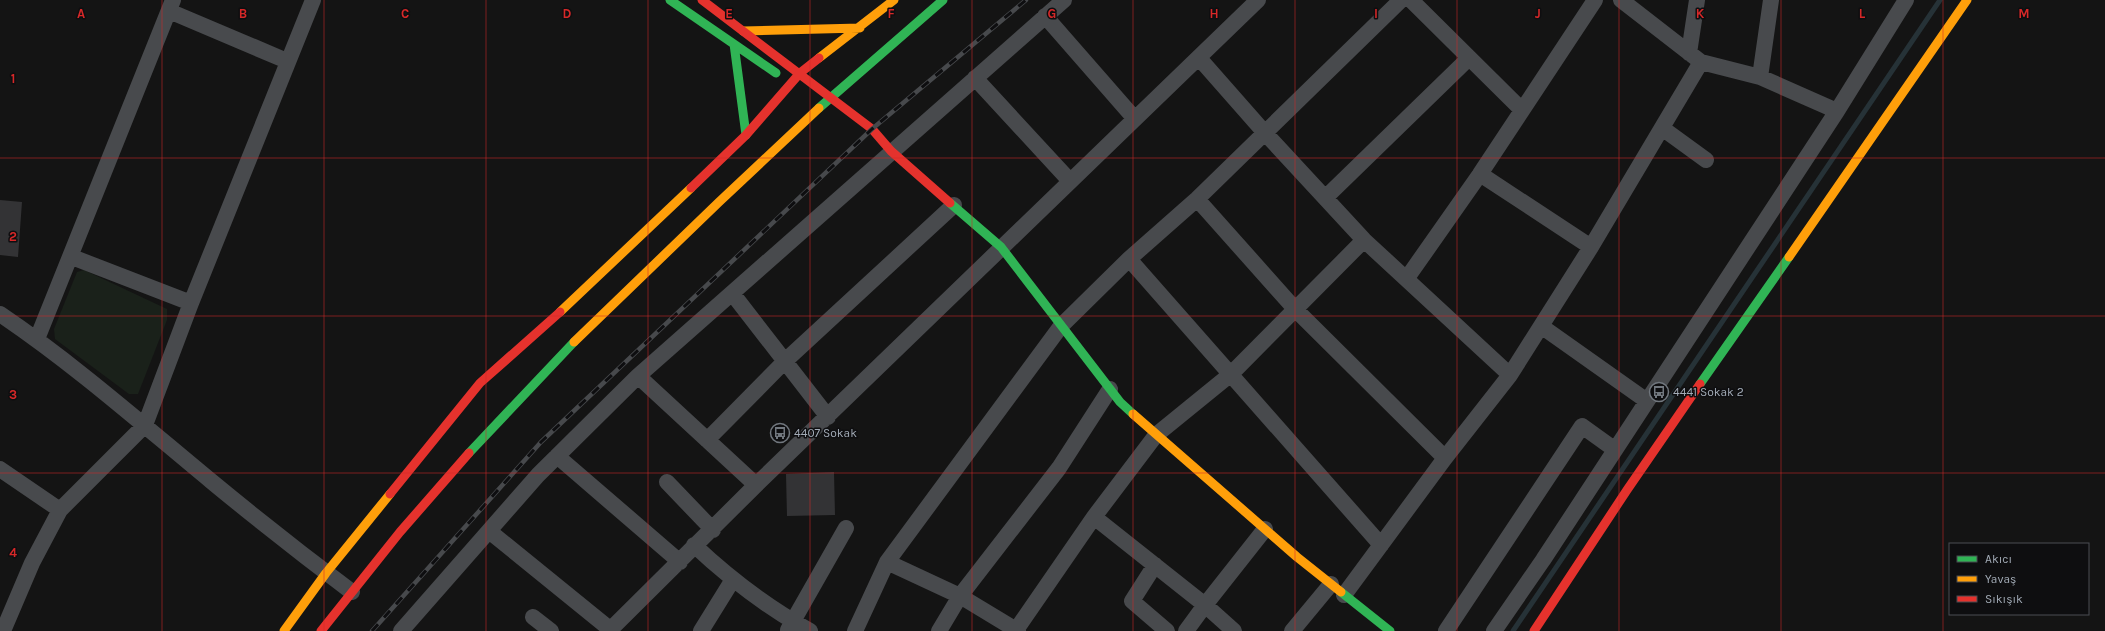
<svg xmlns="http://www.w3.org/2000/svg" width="2105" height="631" font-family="Karla,sans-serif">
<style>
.green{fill:#1a211a}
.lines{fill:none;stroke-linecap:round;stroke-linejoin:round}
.stream{stroke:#263237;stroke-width:5}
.building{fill:#333335}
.street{stroke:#484a4d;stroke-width:16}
.fast{stroke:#30b455;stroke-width:9}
.slow{stroke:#ff9f0a;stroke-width:9}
.jam{stroke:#e5322d;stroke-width:9}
.rail-casing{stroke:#47494c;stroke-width:4.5}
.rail{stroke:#0e0e10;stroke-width:3;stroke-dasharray:9;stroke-linecap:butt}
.grid{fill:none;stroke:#d62828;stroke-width:1;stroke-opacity:0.55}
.labels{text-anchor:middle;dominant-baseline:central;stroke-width:3;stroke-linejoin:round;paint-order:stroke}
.poi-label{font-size:12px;fill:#a3acb7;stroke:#0e0e10;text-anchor:start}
.grid-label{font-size:13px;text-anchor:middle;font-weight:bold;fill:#d62828;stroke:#0e0e10;stroke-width:3;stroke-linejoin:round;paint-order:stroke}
</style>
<rect width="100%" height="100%" fill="#141414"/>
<path class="green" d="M84,270L167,309V320L138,394H129L55,339L54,329L77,272Z"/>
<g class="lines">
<path class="stream" d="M1513,631L1940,0"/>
</g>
<path class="building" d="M0,200L22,202L18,257L0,255Z
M834,472L835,515L787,516L786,474Z"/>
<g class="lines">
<path class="street" d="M1411,0L1522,110
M1621,0L1701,62L1760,77L1837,111
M169,11L287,61
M1045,16L1135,119
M1689,53L1697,0
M1199,58L1265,133L1364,240L1510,375
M1760,77L1771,0
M975,78L1070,181
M1662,128L1706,160
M1480,174L1591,247
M1325,198L1469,58
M1197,199L1295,309L1445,458
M72,257L191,303
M1129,259L1381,545
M1407,278L1480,174L1595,0
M732,293L828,417
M0,314C74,364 142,424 211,481C257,519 304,556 352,592
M1541,326L1647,401
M37,339L173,0
M638,376L756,485
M707,440L785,361L954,205
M557,456L680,562
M0,469L60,510
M667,482L713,530
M1094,517L1205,605L1234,631
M489,531L611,630
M694,545C730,579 767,607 810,631
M887,562L960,596L1018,631
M1155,565L1132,601L1167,631
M1344,595L1445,458L1510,375L1591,247L1701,62
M533,617L551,631
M788,630L846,528
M1016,630L1094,517L1156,435L1231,374L1364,240
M3,631L32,563L60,510L145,425L191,303L313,0
M401,631L538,475L638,376L1064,0
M609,631L756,485L1258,0
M701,631L732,581
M855,631L887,562L1061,326L1129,259L1197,199L1401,0
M939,631L960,596L1059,468L1110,389
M1186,631L1205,605L1265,529
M1292,631L1331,584
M1446,631L1582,426L1614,449
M1494,631L1543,560L1837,111L1906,0"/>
<path class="fast" d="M670,0L776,73
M734,44L746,135
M819,108L943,0
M950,203L1001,247L1120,402L1133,414
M1700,384L1789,257
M469,453L574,342
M1341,592L1390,631"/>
<path class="slow" d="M743,31L860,28
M819,58L894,0
M1789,257L1967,0
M560,312L691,188
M574,342L719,202L819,108
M1133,414L1297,557L1341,592
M284,631L326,573L390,494"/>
<path class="jam" d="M702,0L872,129L891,151L950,203
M691,188L746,135L800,73L819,58
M390,494L480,383L560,312
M321,631L400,532L469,453
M1534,631L1627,490L1700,384"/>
<g class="rail-casing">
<path id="rail" d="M372,631L541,442L872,129L1026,0"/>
</g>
<use href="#rail" class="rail"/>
</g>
<path class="grid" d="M162,0V631M324,0V631M486,0V631M648,0V631M810,0V631M972,0V631M1133,0V631M1295,0V631M1457,0V631M1619,0V631M1781,0V631M1943,0V631M0,158H2105M0,316H2105M0,473H2105"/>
<defs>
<g id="bus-ring" transform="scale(1)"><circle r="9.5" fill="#0e0e10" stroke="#71777e" stroke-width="1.5"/><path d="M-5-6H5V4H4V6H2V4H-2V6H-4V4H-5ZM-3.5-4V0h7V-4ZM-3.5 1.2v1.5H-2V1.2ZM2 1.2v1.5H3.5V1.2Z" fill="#71777e"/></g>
</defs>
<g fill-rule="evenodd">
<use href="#bus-ring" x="1659" y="392"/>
<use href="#bus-ring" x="780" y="433"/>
</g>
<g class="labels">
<g class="poi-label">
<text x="1673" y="392">4441 Sokak 2</text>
<text x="794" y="433">4407 Sokak</text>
</g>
</g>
<g class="grid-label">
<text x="81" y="18">A</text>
<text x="243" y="18">B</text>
<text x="405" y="18">C</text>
<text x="567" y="18">D</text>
<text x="729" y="18">E</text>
<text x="891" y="18">F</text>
<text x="1052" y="18">G</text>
<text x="1214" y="18">H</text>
<text x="1376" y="18">I</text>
<text x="1538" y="18">J</text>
<text x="1700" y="18">K</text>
<text x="1862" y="18">L</text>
<text x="2024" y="18">M</text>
<text x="13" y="83">1</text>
<text x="13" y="241">2</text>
<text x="13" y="399">3</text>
<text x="13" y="557">4</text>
</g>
<rect x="1949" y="543" width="140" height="72" fill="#0e0e10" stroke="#4a4d53"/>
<rect x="1957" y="556" width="20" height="6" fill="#30b455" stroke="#4a4d53"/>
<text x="1985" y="563" font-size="12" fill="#a3acb7">Akıcı</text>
<rect x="1957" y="576" width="20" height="6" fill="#ff9f0a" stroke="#4a4d53"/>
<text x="1985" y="583" font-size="12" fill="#a3acb7">Yavaş</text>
<rect x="1957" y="596" width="20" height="6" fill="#e5322d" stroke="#4a4d53"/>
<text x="1985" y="603" font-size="12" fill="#a3acb7">Sıkışık</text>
</svg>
